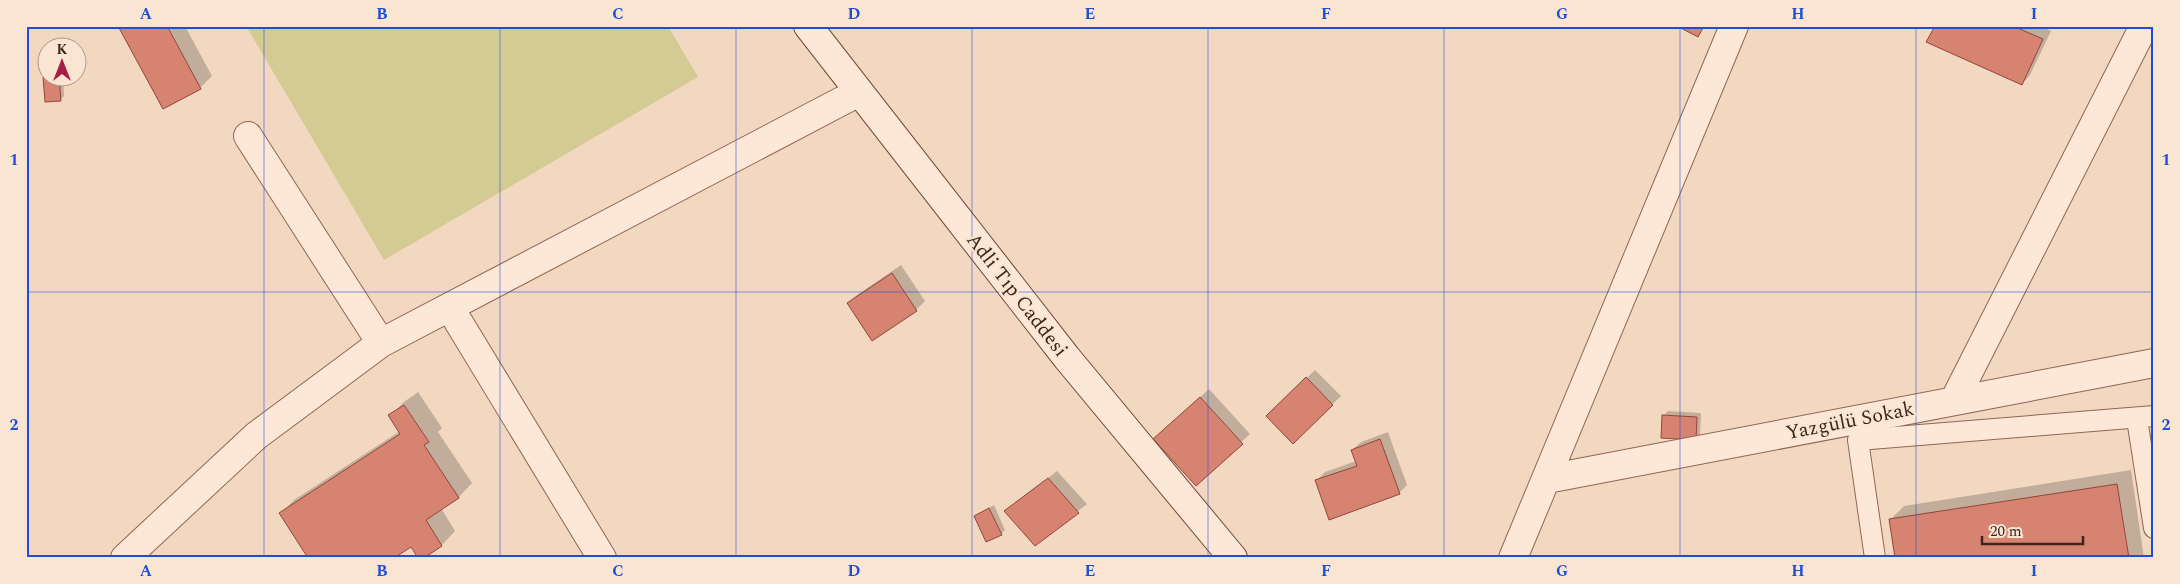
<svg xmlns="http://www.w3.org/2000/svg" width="2180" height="584" font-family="Spectral,serif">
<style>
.green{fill:#d3cb93}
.shadow{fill:#0003}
.building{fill:#d68372;stroke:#924639}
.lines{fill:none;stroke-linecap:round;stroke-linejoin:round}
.lane-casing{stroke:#8f6656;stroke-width:22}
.street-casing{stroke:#8f6656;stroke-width:30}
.secondary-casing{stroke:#714739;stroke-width:30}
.lane{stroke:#fde7d6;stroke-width:20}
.street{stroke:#fde7d6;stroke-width:28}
.secondary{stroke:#fde7d6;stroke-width:28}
.grid{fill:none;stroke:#1d4ed8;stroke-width:1;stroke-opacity:0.55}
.labels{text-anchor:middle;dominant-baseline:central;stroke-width:4.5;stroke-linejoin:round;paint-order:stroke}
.street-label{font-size:20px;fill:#3d241c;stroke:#fae4d2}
.neatline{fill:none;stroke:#1d4ed8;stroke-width:2}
.grid-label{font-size:16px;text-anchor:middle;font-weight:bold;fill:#1d4ed8}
</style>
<rect width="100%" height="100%" fill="#f3d8c1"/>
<path class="green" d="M246,26H668L698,77L384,260Z"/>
<path class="shadow" d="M120,26H185L212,76L200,88Z
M1936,26H2041L2051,31L2030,75L2022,84Z
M48,74V78H63L64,96L60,100L45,77Z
M901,265L925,301L916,310L872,339L848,303L857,295Z
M1315,370L1341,396L1293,442L1268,416Z
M1209,389L1250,434L1196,484L1163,431Z
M418,392L442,428L438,432L472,483L459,497L441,508L455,531L442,545L421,558L411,545L280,514L294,500L400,431L390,416L404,402Z
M1668,411L1701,413L1700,434L1696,438L1664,415Z
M1388,432L1407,485L1399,493L1316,481L1325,472L1356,461L1352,450L1361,442Z
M2131,470L2144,558H1896L1890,520L1904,506Z
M1057,471L1087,504L1035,544L1006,511Z
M994,505L1005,530L1001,534L975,516Z"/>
<path class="building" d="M118,26H167L201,89L163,109Z
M1677,26H1704L1698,37Z
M1935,26H2013L2043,39L2022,85L1926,42Z
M43,77L59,78L61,101L45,102Z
M892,273L917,311L872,341L847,303Z
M1306,377L1333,405L1293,444L1266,416Z
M1200,397L1243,444L1196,486L1153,439Z
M404,405L429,442L424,445L459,498L426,520L442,546L424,558H418L411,547L394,558H308L279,513L400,434L388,415Z
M1662,415L1697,417L1696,440L1661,438Z
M1380,439L1400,494L1329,520L1315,480L1357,466L1351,450Z
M1048,478L1079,513L1035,546L1004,511Z
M2117,484L2129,558H1895L1889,519Z
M989,508L1002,535L986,542L974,516Z"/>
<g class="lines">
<g class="lane-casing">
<path id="lane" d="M2137,419L2154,528
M1875,558L1858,440L2154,416"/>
</g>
<g class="street-casing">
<path id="street" d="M248,136L381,343
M450,308L602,558
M1954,401L2144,26
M1547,479L2154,363
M125,558L256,436L381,343L859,92
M1513,558L1734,26"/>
</g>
<g class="secondary-casing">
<path id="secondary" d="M808,26L1067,358L1233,558"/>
</g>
<use href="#lane" class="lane"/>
<use href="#street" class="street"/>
<use href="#secondary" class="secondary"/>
</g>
<path class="grid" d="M264,26V558M500,26V558M736,26V558M972,26V558M1208,26V558M1444,26V558M1680,26V558M1916,26V558M26,292H2154"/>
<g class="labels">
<g class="street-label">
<text transform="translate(1017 295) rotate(52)">Adli Tıp Caddesi</text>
<text transform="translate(1850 421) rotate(-11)">Yazgülü Sokak</text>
</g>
</g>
<rect width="2180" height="584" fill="none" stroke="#fae4d2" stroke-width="55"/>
<g transform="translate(62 62)"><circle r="24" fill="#fae4d2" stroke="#ae9789"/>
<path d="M0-4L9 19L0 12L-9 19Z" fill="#a61e41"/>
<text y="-8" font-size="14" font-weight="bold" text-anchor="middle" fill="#3d241c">K</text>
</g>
<path d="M1982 536v8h101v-8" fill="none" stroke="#3d241c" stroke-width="2.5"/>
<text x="1990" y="536" font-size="15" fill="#3d241c" stroke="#fae4d2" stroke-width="4" paint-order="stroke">20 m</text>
<rect x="28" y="28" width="2124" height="528" class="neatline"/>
<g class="grid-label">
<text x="146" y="19">A</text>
<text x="382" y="19">B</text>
<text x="618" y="19">C</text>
<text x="854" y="19">D</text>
<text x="1090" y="19">E</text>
<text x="1326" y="19">F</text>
<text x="1562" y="19">G</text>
<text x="1798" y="19">H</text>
<text x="2034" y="19">I</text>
<text x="14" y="165">1</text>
<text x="2166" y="165">1</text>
<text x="14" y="430">2</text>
<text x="2166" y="430">2</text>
<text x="146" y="576">A</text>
<text x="382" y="576">B</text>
<text x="618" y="576">C</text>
<text x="854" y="576">D</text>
<text x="1090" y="576">E</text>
<text x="1326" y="576">F</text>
<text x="1562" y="576">G</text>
<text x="1798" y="576">H</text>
<text x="2034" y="576">I</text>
</g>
</svg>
